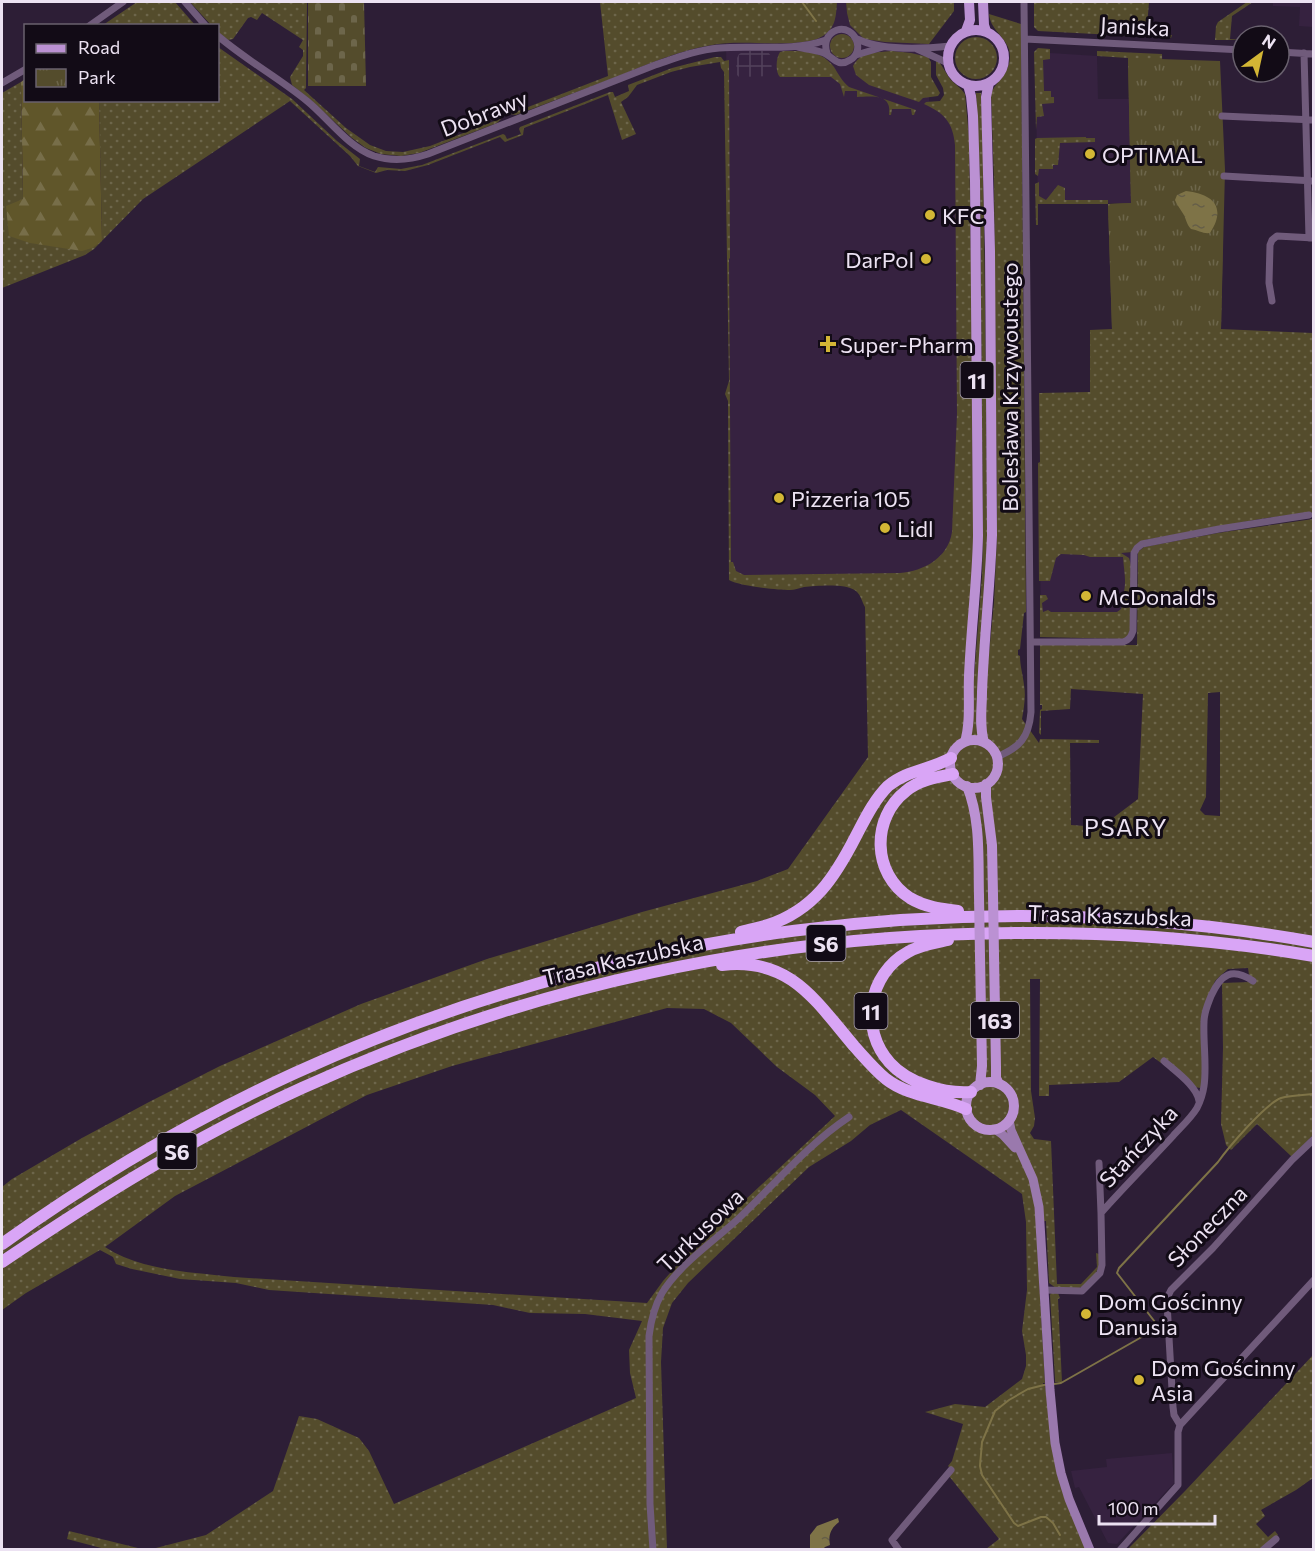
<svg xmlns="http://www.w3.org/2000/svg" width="1315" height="1551" font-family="Commissioner,sans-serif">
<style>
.built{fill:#362240}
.industrial{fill:url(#industrial-grid)}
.grass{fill:url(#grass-dots);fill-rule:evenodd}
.forest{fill:url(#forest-firs)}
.cemetery{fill:url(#cemetery-stones)}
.park{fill:url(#park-tufts)}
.water{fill:url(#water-ripples)}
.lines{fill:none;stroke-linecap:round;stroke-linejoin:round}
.stream{stroke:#7e7347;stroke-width:2}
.street{stroke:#705b7b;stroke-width:7}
.secondary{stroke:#9a79ad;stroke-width:9}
.primary{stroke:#bb91d3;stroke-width:10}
.highway{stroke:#d9a5f6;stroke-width:12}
.primary-bridge{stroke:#bb91d3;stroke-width:10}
.poi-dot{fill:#d3b635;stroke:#120b16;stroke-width:2}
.labels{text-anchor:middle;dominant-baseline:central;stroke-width:6;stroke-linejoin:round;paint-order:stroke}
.shield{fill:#120b16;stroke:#aba2b0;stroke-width:1.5}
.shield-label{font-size:21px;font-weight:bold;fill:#ece2f2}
.street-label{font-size:22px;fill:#ece2f2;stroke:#120b16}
.poi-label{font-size:22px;fill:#ece2f2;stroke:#120b16;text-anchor:start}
.neighbourhood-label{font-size:24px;letter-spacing:1.5px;fill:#ece2f2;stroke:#120b16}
</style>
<defs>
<pattern id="industrial-grid" width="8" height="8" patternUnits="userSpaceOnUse" patternTransform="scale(1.5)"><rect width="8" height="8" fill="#362240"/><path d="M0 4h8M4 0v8" fill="none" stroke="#53425c"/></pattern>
<pattern id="grass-dots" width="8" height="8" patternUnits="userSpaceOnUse" patternTransform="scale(1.5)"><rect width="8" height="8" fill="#544c2c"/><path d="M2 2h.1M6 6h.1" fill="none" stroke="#6d664b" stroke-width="1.8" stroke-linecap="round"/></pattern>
<pattern id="forest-firs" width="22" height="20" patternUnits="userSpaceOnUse" patternTransform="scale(1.5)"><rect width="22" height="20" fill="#60562a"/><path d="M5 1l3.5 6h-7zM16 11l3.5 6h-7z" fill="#776e49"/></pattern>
<pattern id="cemetery-stones" width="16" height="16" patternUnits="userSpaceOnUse" patternTransform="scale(1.5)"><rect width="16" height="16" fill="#544c2c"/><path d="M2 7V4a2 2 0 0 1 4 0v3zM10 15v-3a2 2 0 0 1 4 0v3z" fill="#6d664b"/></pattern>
<pattern id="park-tufts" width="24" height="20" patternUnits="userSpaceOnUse" patternTransform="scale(1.5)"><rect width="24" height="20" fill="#544c2c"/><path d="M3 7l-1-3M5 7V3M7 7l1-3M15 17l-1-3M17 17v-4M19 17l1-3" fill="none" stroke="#6d664b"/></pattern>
<pattern id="water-ripples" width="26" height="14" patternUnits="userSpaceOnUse" patternTransform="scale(1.5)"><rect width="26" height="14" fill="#7e7347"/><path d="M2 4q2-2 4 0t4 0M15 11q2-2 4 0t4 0" fill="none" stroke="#655e48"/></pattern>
</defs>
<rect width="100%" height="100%" fill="#2d1e36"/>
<path class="built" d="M837,2H846L847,13L933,38L929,44V101L958,121L965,577L731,578L726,37L836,13Z
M1273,2H1313V27L1299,26L1300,7L1273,6Z
M1035,52L1097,56L1098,99H1129L1131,203L1038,204Z
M1040,551L1131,553L1130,633L1041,631Z
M1172,1453L1174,1483L1117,1544L1108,1543L1079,1487L1075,1488L1071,1471L1107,1467L1106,1459Z"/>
<path class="industrial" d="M765,51L768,52L771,56L772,74L770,76L739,77L737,75L736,60L739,54L745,51Z"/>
<path class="grass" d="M137,2H175L195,25H103Z
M190,2H307L306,88L304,90L346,128L370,145L386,151L403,152L430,146L502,118L497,123L419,153L401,156L381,154L366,148L352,138L311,100L292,85L290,77L303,56V50L299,47L303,40L262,13L257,20L251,17L248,18L233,39L228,40L218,32V26L211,25Z
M600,2H837C836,16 836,29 821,37C805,47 751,42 730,43C693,45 658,60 624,74C588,88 552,101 516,115L510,114L608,76Z
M846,2H954V11L929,44L885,42L864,39L850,25L847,13Z
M1034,2H1149L1147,27L1136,26L1135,32L1172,35L1171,38L1038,31L1034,27Z
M1247,2H1253L1232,16L1230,39L1242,40H1215L1216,26L1218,22Z
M989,14L1021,24L1026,612L1024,613L1020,649L1018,650V655L1020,656C1020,666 1023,675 1024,685C1026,696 1024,708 1022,719L1039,743L1040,739L1099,740V743H1070L1071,825L1101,827L1138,799L1143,694L1071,689L1070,709L1041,711V735L1039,733L1040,710L1042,709V705H1040V645H1137L1138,552L1144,547L1218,533L1313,519L1311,512L1260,519L1145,540L1134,552L1121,553L1129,558L1131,565L1130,633L1125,639L1040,637V595H1046L1048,599L1042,603L1043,612L1048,610L1051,612H1117C1125,608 1121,603 1123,596C1127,581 1124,572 1123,557H1090L1084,555L1061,554L1056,558L1050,581H1039L1038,463L1040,462L1039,393L1090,392V330L1112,329L1108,204H1038V225H1036L1035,184L1039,182V196L1046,200L1058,185L1065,188V200H1108V204L1131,203L1128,58L1097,56V51L1162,54L1165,178L1223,234L1221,329L1313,333V1135L1292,1157L1257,1124L1231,1150L1226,1145L1221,1124L1223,1048L1222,983L1250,982L1248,968L1228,969L1220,976L1215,981L1205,1006L1202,1086L1200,1088L1195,1087L1165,1059L1161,1063L1153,1057L1119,1082L1049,1085V1096H1039L1040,979H1030L1031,1091L1035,1118L1034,1126L1030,1133L1034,1139L1051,1141L1057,1284H1081L1097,1267L1096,1253L1099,1254V1266L1095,1275L1082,1287L1075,1289L1056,1288L1049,1283L1046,1221L1036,1222L1045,1383H1043V1385H1045L1049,1414L1086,1549H986L999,1539L949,1476L953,1471L948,1466L952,1461L963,1424L925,1412L955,1404L985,1407L1022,1379L1026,1366V1355L1022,1331L1027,1290L1026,1222L1022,1194L901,1110L870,1125L851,1141L809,1167L688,1283L672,1303L663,1328L661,1362L667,1549H647L646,1548L634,1550L152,1549L206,1535L273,1491L299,1416L317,1419L359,1438L369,1451L394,1504L636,1398L630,1373L629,1350L642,1321L585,1314L530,1313L493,1305L269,1290L236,1283L180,1279L132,1269L116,1264L113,1257L100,1250L26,1293L2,1310V1187L12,1179L82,1138L149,1102L220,1066L361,1004L487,959L642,912L757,881L788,869L868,757L865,607C862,602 861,595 856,591C845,583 817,586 804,587C799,588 794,590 790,590C777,590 739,586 729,580L728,401L725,394L729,381L724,72L721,68L720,62L690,67L671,72L637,85L628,97L621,102L636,134L622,140L608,95L524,128L523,135L505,142L500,137L428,165L405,171L387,170L376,173L358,166L350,156L290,101L143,199L94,249L85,255L2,288V93L21,82L23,199L102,241L99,101L218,100V47L292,99L337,141L360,159L359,166L375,172L378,167L401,169L422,165L503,134L505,135L507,139L521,134L519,129L520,127L610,92H613L615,97L629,91L628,85L672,68L715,57H721L724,61L729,60L730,258L729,259L731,562H733L736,571L744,575L900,573C924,571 948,558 952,532L957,414L955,145C953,122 944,113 924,104L926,102L940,101L944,95L943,88L936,75V59C943,65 945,73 951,80C956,85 961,88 965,94L969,137L972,322L974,677L982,576L983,536L980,181L976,93H981L983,137L989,653L994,603L997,535L994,180L991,93C995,84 1003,79 1007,69C1019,41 991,36 989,14ZM1220,692V816L1205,815L1200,810L1206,797L1208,693ZM667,1008L704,1009L731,1023L777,1067L815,1095L835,1116L685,1256L663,1281L647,1303L234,1277C191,1272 142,1271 105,1247L175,1196L367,1095L452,1066Z
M830 46a12 12 0 1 1 24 0a12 12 0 1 1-24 0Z
M955 58a21 21 0 1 1 42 0a21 21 0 1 1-42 0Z
M1038,48L1050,49V59L1043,60L1044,91H1051V97H1054V103L1042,104L1044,116L1037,117L1036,130L1034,52Z
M784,51C804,51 821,50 834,67C839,75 842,81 849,87L916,110L914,115H912L911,109H892L891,115H889C889,112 890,108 888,104C884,94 866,97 857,97V91H845L844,97L840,84L831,77H780C775,72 776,58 780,52Z
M892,51L911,53L928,57L931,62V77L940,93L938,96L923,98L919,102L869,85L856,75L853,66C861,51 876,53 892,51Z
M1086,137V138H1095V142L1060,143L1058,165H1053V169H1039L1038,176L1035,174V139L1037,138Z
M1051,1293H1058L1060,1298L1058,1299L1062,1382H1055V1379L1050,1295Z
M1313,1355V1478L1296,1490L1261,1510L1265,1516L1256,1524L1268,1537L1275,1531L1278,1535L1260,1549L1127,1550L1185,1491Z
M69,1531L142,1549H105L67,1539Z"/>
<path class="forest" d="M25,79L26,100L99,101L102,241L92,248L82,251L30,243L9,236L6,206L23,199L21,82Z"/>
<path class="cemetery" d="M308,2H364L366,86H308Z"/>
<path class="park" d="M1128,58L1220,61L1225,170L1221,329L1112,330L1108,204L1131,203Z"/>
<path class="water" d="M1186,191C1213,194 1227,207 1210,233C1203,234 1198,230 1191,229C1186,224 1186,217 1182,212C1179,207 1177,205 1175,200L1177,195Z
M838,1518L839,1522C831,1528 828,1535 830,1545L825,1547L823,1549H810V1535L817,1526Z"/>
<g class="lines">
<path class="stream" d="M802,2L816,21
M1048,1384L1028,1389L1009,1400L995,1411L982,1442L980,1466L982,1475L1014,1523L1018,1526L1041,1517H1046L1053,1523L1060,1535
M1054,1384L1061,1383L1154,1330L1156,1326L1155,1322L1117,1273L1119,1268L1218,1162C1228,1148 1265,1104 1281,1098C1290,1095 1303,1095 1314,1094"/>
<path class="street" d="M185,2L206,26
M89,26L123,2
M218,36C246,60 279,78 307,101C328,118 348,147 374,156C393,162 410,160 428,154L655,65C676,58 696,50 719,48C754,45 792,52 826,40
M857,39C883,51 922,49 950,46
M1025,39L1243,50
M798,47C806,49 814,50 821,52C832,54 836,69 850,60C866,51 855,25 837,30C826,34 824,44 827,53
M917,49L948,63
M1279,52L1314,54
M1304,53L1309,238
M856,55L883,47
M2,83L26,69
M1222,116L1314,120
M1224,176L1314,181
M1272,301L1269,283L1270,245L1272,240L1277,236L1314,238
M1031,642H1123C1129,640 1131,637 1133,631L1134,553L1137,548L1142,544L1219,529L1309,515
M996,757C1020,748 1029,737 1031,712L1024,2
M1164,1061C1175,1071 1197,1086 1199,1101
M1099,1163L1101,1213
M1044,1290L1082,1291L1100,1273L1102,1265L1101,1213C1124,1187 1149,1162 1173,1136C1181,1127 1191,1118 1197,1108C1200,1102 1203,1093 1204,1086C1207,1065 1203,1043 1204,1022C1204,1012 1208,1004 1211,996C1221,974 1232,967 1253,981
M1180,1425L1174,1415L1173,1407L1167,1303L1168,1296L1171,1290L1213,1248L1292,1160L1314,1139
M653,1550L650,1504L649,1336C651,1320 654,1307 662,1293C680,1264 713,1242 738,1219C774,1185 807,1145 849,1117
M899,1550L892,1540L951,1470
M1120,1550L1178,1485V1432L1180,1425L1314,1280
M1263,1550L1276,1539"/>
<path class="secondary" d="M1009,1120L1011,1130L1033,1179L1039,1207L1050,1390L1055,1443L1061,1473L1069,1499L1090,1550
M995,1129L1003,1135L1015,1148"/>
<path class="primary" d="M983,2L984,25L986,31
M948 58a28 28 0 1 1 56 0a28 28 0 1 1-56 0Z
M966,31L970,20L969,2
M950 764a24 24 0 1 1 48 0a24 24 0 1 1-48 0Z
M965,742C971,721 968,698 969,676C971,629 977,583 978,536L975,181L973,116L971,96L968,85
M984,742C979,726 982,708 982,692C984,639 990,587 992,535L990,251L986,97L989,83
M986,784V797L992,845L993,895
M967,786C981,820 978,860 979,896
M994,955L996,1067V1078L999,1084
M966 1106a24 24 0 1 1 48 0a24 24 0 1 1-48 0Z
M980,1085L982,1066L980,956"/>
<path class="highway" d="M953,774C937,777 919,780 906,791C871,818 872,874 910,898C925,907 941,909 958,911
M741,932C750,929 759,928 768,925C814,910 835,877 856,836C865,819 874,800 888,786C907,770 930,770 951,758
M948,940C934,943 920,945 908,952C868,974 859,1029 890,1063C908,1083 944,1094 971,1092
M722,965C790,957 815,1000 854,1046C864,1057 874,1069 886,1079C909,1097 940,1097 966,1109
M2,1244C94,1178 192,1120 295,1073C612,929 971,881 1314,942
M2,1262C98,1197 196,1136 302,1088C526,986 770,934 1016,933C1116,932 1215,939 1314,956"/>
<path class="primary-bridge" d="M993,895L994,955
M979,896L980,956"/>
</g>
<g class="poi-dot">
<circle cx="1090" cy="154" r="6"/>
<circle cx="930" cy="215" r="6"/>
<circle cx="926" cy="259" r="6"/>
<path d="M825 335h6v6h6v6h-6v6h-6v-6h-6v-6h6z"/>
<circle cx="779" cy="498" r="6"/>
<circle cx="885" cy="528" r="6"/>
<circle cx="1086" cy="596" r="6"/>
<circle cx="1086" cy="1314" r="6"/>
<circle cx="1139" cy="1380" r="6"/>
</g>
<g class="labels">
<g class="shield">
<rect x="960.5" y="362" width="33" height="36" rx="4.5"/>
<rect x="806.5" y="925" width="39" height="36" rx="4.5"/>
<rect x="854.5" y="993" width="33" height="36" rx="4.5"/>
<rect x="971" y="1002" width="48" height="36" rx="4.5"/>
<rect x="157.5" y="1133" width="39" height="36" rx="4.5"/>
</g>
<g class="shield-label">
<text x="977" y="380">11</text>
<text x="826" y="943">S6</text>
<text x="871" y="1011">11</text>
<text x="995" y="1020">163</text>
<text x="177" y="1151">S6</text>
</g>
<g class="street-label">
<text transform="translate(1135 26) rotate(3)">Janiska</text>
<text transform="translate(484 113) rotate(-21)">Dobrawy</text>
<text transform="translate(1009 387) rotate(-90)">Bolesława Krzywoustego</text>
<text transform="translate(1110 915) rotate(2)">Trasa Kaszubska</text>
<text transform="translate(623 959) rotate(-13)">Trasa Kaszubska</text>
<text transform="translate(1138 1146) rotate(-47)">Stańczyka</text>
<text transform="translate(1207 1226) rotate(-46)">Słoneczna</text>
<text transform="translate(700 1230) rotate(-44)">Turkusowa</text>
</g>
<g class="poi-label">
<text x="1102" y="154">OPTIMAL</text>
<text x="942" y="215">KFC</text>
<text x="914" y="259" text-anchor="end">DarPol</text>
<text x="840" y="344">Super-Pharm</text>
<text x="791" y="498">Pizzeria 105</text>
<text x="897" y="528">Lidl</text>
<text x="1098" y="596">McDonald's</text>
<text x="1098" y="1301">Dom Gościnny<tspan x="1098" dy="25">Danusia</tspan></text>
<text x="1151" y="1367">Dom Gościnny<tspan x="1151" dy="25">Asia</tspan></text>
</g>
<g class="neighbourhood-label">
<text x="1126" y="826">PSARY</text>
</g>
</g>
<rect width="1315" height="1551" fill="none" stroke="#ece2f2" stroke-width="6"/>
<rect x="24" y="24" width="195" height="78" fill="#120b16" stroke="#69616e" stroke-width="1.5"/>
<rect x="36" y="44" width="30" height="9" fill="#bb91d3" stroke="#69616e" stroke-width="1.5"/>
<text x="78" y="54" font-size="18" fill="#ece2f2">Road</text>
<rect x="36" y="69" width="30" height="18" fill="url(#park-tufts)" stroke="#69616e" stroke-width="1.5"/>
<text x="78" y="84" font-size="18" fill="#ece2f2">Park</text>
<g transform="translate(1261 54) rotate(33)"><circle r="28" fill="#120b16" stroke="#69616e" stroke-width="1.5"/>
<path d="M0-4.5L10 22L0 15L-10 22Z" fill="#d3b635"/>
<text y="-9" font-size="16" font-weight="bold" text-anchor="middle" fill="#ece2f2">N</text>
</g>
<path d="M1099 1515v9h116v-9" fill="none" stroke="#ece2f2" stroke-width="3"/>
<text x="1108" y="1515" font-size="18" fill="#ece2f2" stroke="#120b16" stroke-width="4.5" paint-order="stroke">100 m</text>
</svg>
